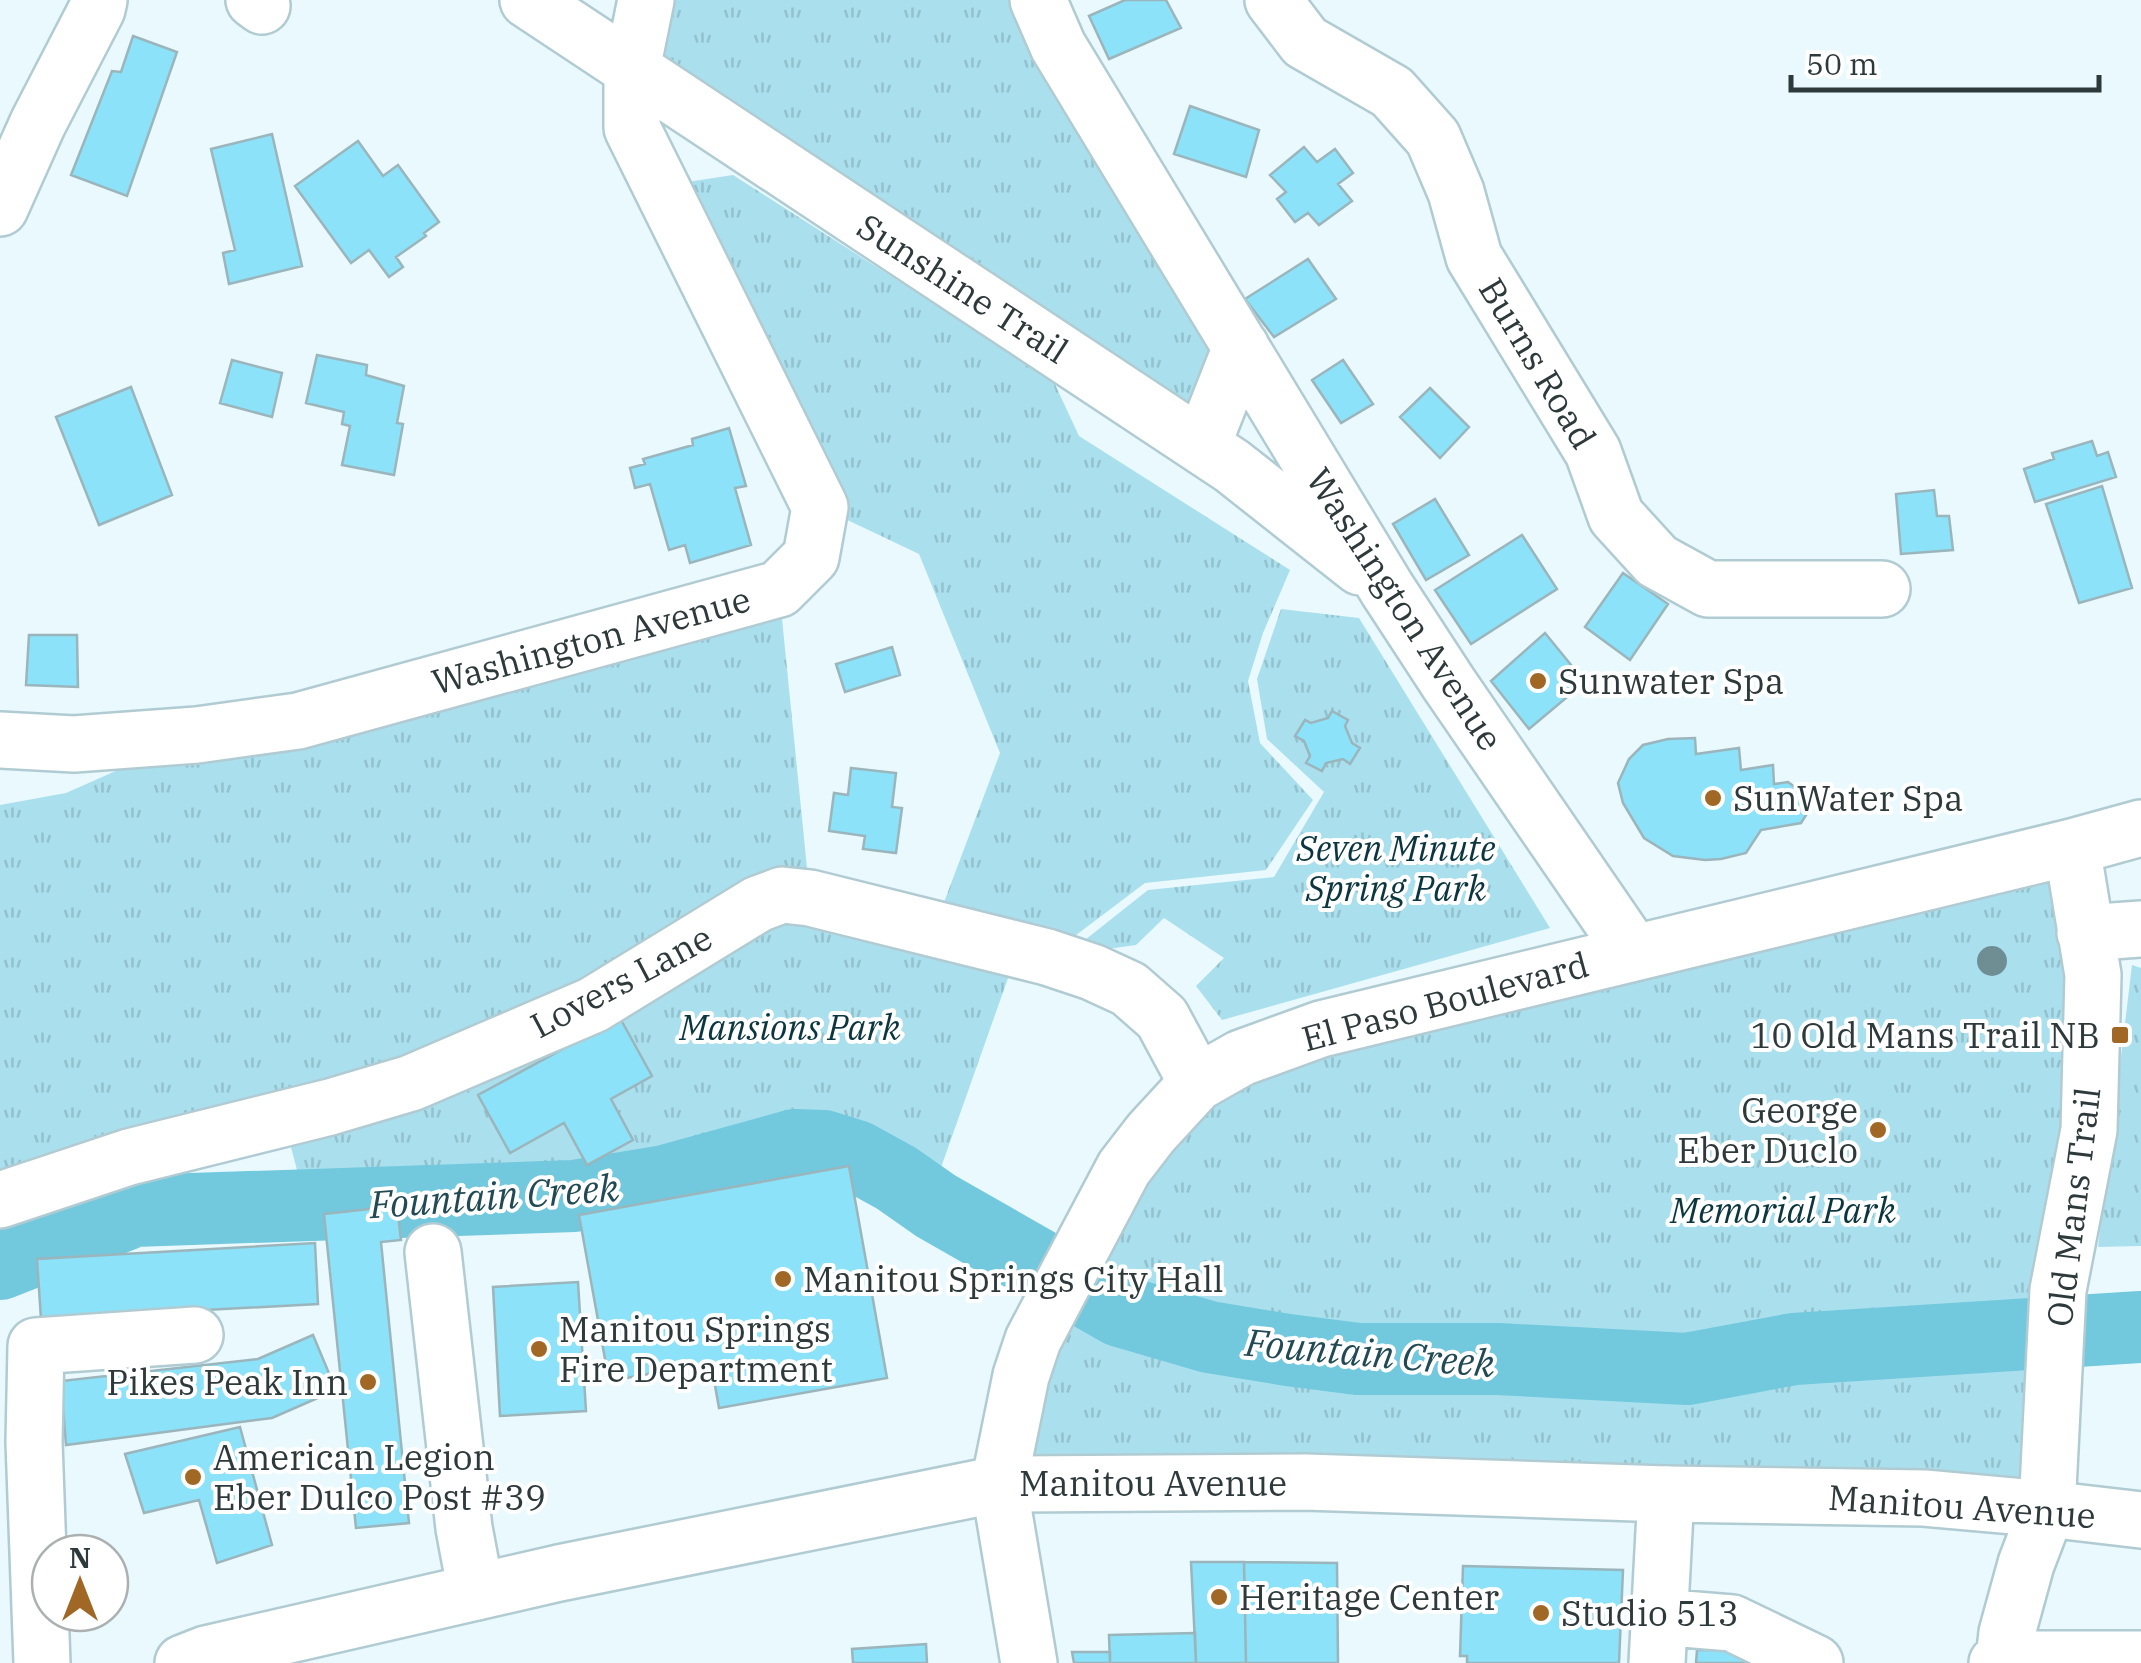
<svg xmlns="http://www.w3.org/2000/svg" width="2141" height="1663" font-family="'IBM Plex Serif',serif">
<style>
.grass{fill:url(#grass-tufts)}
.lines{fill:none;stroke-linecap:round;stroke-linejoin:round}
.river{stroke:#72c8dd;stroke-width:72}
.building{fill:#8ce2f8;stroke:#9bb5bc;stroke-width:2.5}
.minor-casing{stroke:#b1cbd3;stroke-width:60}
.major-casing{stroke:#b1cbd3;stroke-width:60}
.minor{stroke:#fff;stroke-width:55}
.major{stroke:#fff;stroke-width:55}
.tree{fill:#6f8e94}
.poi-dot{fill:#a06725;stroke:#fff;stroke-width:4}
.labels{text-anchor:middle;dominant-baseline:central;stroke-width:8;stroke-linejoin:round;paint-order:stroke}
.street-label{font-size:35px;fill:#2e393b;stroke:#fff}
.poi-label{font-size:35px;fill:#2e393b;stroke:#fff;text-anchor:start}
.park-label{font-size:35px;font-style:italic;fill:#0c363f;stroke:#fff}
.water-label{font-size:38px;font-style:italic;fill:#224a54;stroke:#fff}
</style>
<defs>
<pattern id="grass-tufts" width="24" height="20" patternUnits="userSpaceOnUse" patternTransform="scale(2.5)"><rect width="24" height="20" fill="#aae0ee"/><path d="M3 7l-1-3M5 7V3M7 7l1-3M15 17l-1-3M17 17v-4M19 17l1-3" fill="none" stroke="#93c1cd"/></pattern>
</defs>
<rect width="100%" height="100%" fill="#e9f9fd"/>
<path class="grass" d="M646,0H1038L1241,347L1202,446L678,100Z
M733,175L1053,380L1079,436L1290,570L1263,633L1248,681L1260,743L1313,800L1266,870L1145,883L1047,957L934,929L1000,753L919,554L820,507L661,186Z
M779,589L810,898L653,968L0,1200V805L66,793L197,735Z
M1281,609L1359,618L1550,928L1222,1020L1196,986L1224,958L1164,918L1136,945L1066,955L1148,890L1274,877L1324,792L1267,739L1257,679Z
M2072,847L2093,975L2047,1509L999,1484L1011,1419L1197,1083Z
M790,915L1013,964L932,1193L817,1134L712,1161L600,1183L297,1170L285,1125Z
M2132,965L2141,968V1246L2098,1247Z"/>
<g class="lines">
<path class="river" d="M0,1264L134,1211L574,1196L665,1181L795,1145L824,1146L856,1156L896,1178L936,1206L1120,1311L1209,1337L1288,1350L1358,1359H1498L1687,1369L1794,1349L2141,1327"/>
</g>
<path class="building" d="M1125,0H1166L1181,28L1109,59L1089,16Z
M133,36L177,52L127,196L71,175L112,71L121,72Z
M1190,106L1259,130L1246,177L1174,154Z
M272,134L302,266L229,284L223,253L235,250L211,149Z
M358,141L383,176L398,165L439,222L424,233L426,236L396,257L403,267L389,277L369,250L351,263L295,186Z
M1304,147L1317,162L1335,149L1353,173L1338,184L1352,201L1319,225L1308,213L1295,222L1277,199L1286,192L1270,175Z
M1308,259L1336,299L1274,337L1245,299Z
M317,355L367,365L366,375L404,386L397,423L403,424L394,475L342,465L350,426L342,424L344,412L306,403Z
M232,360L282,373L272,417L220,403Z
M1343,360L1373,404L1341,423L1312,380Z
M131,387L172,495L99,525L56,417Z
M1430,388L1469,427L1440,458L1400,417Z
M729,428L746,486L735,488L751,545L690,563L685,545L669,550L650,484L635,488L630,468L645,464L643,459L693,445L692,439Z
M2092,441L2097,456L2108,452L2116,477L2035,502L2024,469L2054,459L2052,453Z
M2102,486L2132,588L2079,603L2046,504Z
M1934,490L1937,516H1949L1953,550L1901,554L1896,494Z
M1435,499L1469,555L1426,580L1393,524Z
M1522,535L1557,589L1471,644L1435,590Z
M1623,573L1668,604L1630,660L1585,627Z
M1545,633L1585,682L1529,729L1491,681Z
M29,635H77L78,687L26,685Z
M892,647L900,675L845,692L836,664Z
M1332,711L1348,720L1345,726L1352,743L1360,748L1350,764L1343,759L1326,763L1322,771L1306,763L1310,756L1304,741L1295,736L1305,720L1311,723L1328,718Z
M1695,738L1696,754L1739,748L1741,770L1773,765L1774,784L1788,782L1803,793L1808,812L1801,823L1761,830L1746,853L1721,859L1705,860L1673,856L1644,838L1623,803L1618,783L1629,759L1643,745L1668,739Z
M851,768L896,773L892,807L902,808L896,853L863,849L865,836L829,831L834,793L848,795Z
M620,1018L652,1076L611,1099L633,1140L587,1165L564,1123L510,1153L478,1095Z
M849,1166L887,1378L719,1408L711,1363L609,1381L579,1215Z
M397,1206L401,1240L381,1242L409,1523L356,1528L324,1214Z
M315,1243L318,1304L41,1319L37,1259Z
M578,1282L586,1411L500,1416L493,1287Z
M313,1335L336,1390L272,1418L66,1445L61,1381L258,1359Z
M240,1427L272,1545L217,1563L199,1500L144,1513L125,1454Z
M1191,1562H1244L1246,1663H1196Z
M1244,1562L1337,1563L1338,1663H1246Z
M1463,1566L1623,1570L1619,1663H1467V1656H1460Z
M1195,1633L1196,1663H1110L1109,1635Z
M926,1644L927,1663H853L852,1649Z
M1697,1650H1753V1663H1696Z
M1072,1652H1110V1663H1074Z"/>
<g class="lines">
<g class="minor-casing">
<path id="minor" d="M254,0L262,6
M528,0L1232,466L1360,567
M1038,0L1058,46L1387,589L1449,684L1633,952
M1273,0L1305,42L1392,92L1433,138L1456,192L1474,257L1593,452L1616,516L1657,561L1708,589H1882
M0,208L38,123L97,9L99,0
M1202,446L1241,347
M0,740L74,744L197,735L298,721L779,589L811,557L820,507L632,128V69L646,0
M2085,933L2141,929
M0,1200L129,1157L330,1107L411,1083L593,1005L758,904L782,895L810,898L1047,957L1092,972L1129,989L1162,1018L1197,1083
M433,1252L464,1528L476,1592
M1659,1617L1732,1623L1815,1663
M2004,1659H2141
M42,1663L34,1442L36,1346L195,1335
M1029,1663L999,1484L1021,1376L1033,1340L1124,1168L1151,1133L1197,1083L1241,1058L1321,1029L2072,847L2141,828
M1657,1663L1666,1494
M1997,1663L2004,1659L2007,1633L2026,1564L2047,1509L2058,1290L2089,1130L2093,975L2072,847"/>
</g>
<g class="major-casing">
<path id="major" d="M183,1663L206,1654L559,1573L999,1484L1305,1482L1666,1494L1924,1498L2047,1509L2141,1520"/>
</g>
<use href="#minor" class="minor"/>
<use href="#major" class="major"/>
</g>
<circle class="tree" cx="1992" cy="961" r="15"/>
<g class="poi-dot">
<circle cx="1538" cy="681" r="10"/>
<circle cx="1713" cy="798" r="10"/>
<rect x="2110" y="1025" width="20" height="20" rx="5"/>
<circle cx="1878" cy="1130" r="10"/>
<circle cx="783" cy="1279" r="10"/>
<circle cx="539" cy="1349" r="10"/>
<circle cx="368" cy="1382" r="10"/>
<circle cx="193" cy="1477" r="10"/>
<circle cx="1219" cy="1597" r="10"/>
<circle cx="1541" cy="1613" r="10"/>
</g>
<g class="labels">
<g class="street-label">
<text transform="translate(963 288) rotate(33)">Sunshine Trail</text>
<text transform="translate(1538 363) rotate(59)">Burns Road</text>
<text transform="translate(1405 609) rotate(57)">Washington Avenue</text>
<text transform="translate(591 640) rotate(-15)">Washington Avenue</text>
<text transform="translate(621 981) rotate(-28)">Lovers Lane</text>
<text transform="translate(1445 1001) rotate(-15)">El Paso Boulevard</text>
<text transform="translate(2073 1207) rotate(-83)">Old Mans Trail</text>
<text x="1153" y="1483">Manitou Avenue</text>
<text transform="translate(1962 1506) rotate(4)">Manitou Avenue</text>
</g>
<g class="poi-label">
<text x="1558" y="681">Sunwater Spa</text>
<text x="1733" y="798">SunWater Spa</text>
<text x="2100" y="1035" text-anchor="end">10 Old Mans Trail NB</text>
<text x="1858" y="1110" text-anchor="end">George<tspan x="1858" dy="40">Eber Duclo</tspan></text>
<text x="803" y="1279">Manitou Springs City Hall</text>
<text x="559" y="1329">Manitou Springs<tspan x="559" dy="40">Fire Department</tspan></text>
<text x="348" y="1382" text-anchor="end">Pikes Peak Inn</text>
<text x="213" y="1457">American Legion<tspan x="213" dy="40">Eber Dulco Post #39</tspan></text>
<text x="1239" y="1597">Heritage Center</text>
<text x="1561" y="1613">Studio 513</text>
</g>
<g class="park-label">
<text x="1396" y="848">Seven Minute<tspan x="1396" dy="40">Spring Park</tspan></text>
<text x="790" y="1027">Mansions Park</text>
<text x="1783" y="1210">Memorial Park</text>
</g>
<g class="water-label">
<text transform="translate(494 1195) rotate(-4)">Fountain Creek</text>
<text transform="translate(1370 1352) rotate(5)">Fountain Creek</text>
</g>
</g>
<g transform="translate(80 1583)"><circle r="48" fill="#ffffff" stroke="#abb0b1" stroke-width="2.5"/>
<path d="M0-8L18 38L0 25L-18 38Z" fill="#a06725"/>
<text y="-15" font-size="28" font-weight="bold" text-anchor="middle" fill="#2e393b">N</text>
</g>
<path d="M1791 75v15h308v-15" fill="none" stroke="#2e393b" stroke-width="5"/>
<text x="1806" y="75" font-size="30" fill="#2e393b" stroke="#ffffff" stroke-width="8" paint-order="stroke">50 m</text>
</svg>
